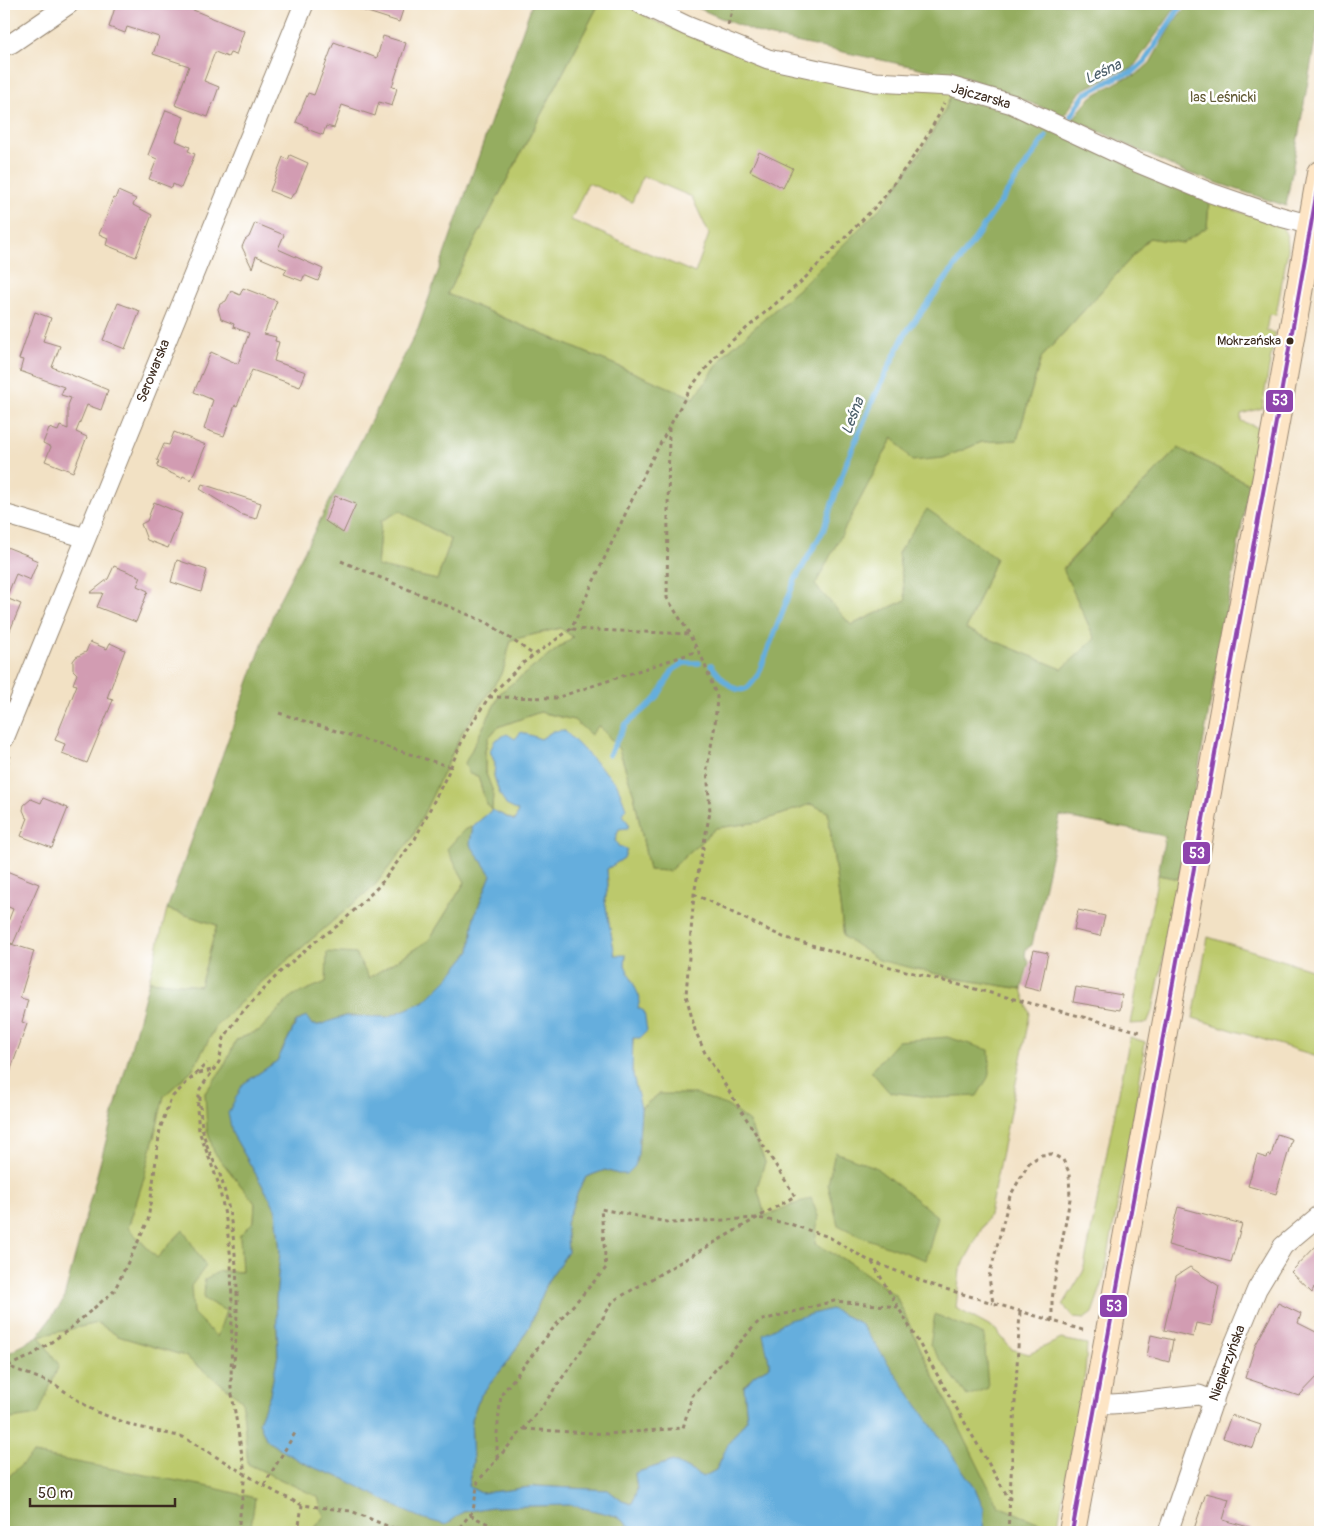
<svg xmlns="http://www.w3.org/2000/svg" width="1324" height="1536" font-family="Pangolin,sans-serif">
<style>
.green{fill:#bcc96c;stroke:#7c7a45;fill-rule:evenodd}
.forest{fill:#95ad60;stroke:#686c3f;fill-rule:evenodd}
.water{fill:#65aedd;stroke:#506c7e}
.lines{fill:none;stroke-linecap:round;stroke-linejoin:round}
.stream{stroke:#65aedd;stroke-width:5.5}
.building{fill:#d29cb2}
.street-casing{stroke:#968671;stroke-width:21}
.secondary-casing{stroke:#968671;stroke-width:28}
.path{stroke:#968671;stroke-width:3;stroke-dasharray:4 4;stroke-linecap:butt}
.street{stroke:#fff;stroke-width:19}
.secondary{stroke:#fde5c5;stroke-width:26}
.bus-1-casing{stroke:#fff;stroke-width:8}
.bus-1{stroke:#8e44ad;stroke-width:4}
.bus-dot{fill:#3b2a1e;stroke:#fff;stroke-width:2}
.labels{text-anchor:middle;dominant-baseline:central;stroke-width:5;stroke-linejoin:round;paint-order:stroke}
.bus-label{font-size:13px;fill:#3b2a1e;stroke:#fff;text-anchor:end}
.street-label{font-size:14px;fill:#3b2a1e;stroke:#fff}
.park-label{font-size:14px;fill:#625a35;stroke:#fff}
.water-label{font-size:15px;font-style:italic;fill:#4c5f6a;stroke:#fff}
.line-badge{stroke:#fff;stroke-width:2}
.badge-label{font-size:14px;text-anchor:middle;font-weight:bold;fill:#fff}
</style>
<rect width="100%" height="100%" fill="#fff"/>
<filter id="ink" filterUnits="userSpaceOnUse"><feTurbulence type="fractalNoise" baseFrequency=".02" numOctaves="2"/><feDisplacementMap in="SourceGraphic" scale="10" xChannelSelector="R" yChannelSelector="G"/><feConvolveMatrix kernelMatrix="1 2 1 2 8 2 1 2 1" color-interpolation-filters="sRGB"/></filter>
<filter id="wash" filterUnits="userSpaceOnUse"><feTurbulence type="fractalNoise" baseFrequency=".0096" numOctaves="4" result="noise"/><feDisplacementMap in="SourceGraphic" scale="20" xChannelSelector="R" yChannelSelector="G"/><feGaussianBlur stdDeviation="1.12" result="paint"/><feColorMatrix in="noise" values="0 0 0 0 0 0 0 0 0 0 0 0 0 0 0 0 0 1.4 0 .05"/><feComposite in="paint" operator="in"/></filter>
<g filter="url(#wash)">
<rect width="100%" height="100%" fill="#f2e1c4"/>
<path class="green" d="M599,4H624L655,21L720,48L953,91L943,114L924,147L886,202L805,283L727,352L694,398L447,294ZM643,176L692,197L709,234L695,273L571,220L588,183L632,202Z
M1209,202L1280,225C1287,233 1288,239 1288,249L1276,315L1269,314L1266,331L1275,333L1262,408L1241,414V421L1259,428L1249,484L1178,448L1063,568L1095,639L1062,670L966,629L996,558L898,553L906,600L851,625L814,585L893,437L943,458L982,442L1017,440L1041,358L1149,238L1183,243L1207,227Z
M400,510L451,540L437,580L377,567L381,520Z
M561,628L573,637L501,692L472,749L478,776L486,803L492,809L493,792L485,771V751L488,738L498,727L540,712L574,720L591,734L599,725L619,749L634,795L649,870L669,871L716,828L759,822L811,804L828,812L844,937L954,978L1022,989L1030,1014L989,1215L960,1270L956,1308L996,1330L1011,1349L1029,1354L1061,1339L1087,1344L1085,1373L1057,1530L998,1507L922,1352L896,1296L854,1265L814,1244L818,1216L793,1204L765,1216L757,1187L765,1162L749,1122L659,1094L641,1108L635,1086L631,1060L637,1008L625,965L626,956H615L605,901L608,885L607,869L624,858L626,850L619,847L615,841L619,829L629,824L622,814L617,784L578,745L553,731L541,739L521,733L515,739L490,751L495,763L494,776L499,792L518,811L516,821L492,810L473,826L463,831L465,882L429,940L369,978L327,982L292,996L260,1030L236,1040L225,1065L205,1093L214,1152L255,1203L254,1221L240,1235L242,1272L220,1271L226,1311L217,1338L193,1313L183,1230L157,1258L128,1228L144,1177L164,1096L192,1070L217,1025L257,986L375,885L412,838L463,731L503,671L511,640Z
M1158,875L1179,879L1153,1009L1147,1023L1130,1024Z
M167,909L217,925L200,986L149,981Z
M1208,937L1320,972V1057L1193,1018Z
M1130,1037L1145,1042L1136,1105L1103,1282L1092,1313L1084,1319L1074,1318L1063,1305L1083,1272Z
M98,1323L118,1336L185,1356L243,1400L248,1464L318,1497L324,1516L312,1532H250L255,1498L33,1454L4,1481V1420L38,1414V1336Z"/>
<path class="forest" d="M532,4H599L447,294L694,398L727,352L805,283L886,202L924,147L943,114L953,91L1011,109L1209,202L1207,227L1183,243L1149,238L1041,358L1017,440L982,442L943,458L912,461L893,437L815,585L851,625L906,600L898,553L927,509L996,558L966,629L1062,669L1095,639L1063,569L1178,448L1249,484L1179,879L1158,875L1165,836L1060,816L1032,945L1026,949L1025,956L1029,962L1022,989L954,978L879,960L844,937L828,812L811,804L759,822L716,828L669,871L649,870L634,795L619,749L599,725L591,735L574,720L540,712L498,727L488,738L485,751V771L493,792L492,810L486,803L478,776L469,774L465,763L501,692L573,637L560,628L511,640L503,671L463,731L412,838L375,885L257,986L217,1025L192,1070L164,1096L144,1178L128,1228L157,1258L183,1230L206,1266L191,1286L193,1313L217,1337L226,1311L204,1299L205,1279L220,1271L242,1272L240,1235L254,1221L255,1203L214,1152L207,1129L205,1093L225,1065L236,1040L260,1030L292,996L326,982L327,952L356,954L369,978L429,940L465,882L447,849L463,831L473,826L470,844L491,875L474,917L470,951L449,977L425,1001L388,1017L345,1016L319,1025H311L305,1017L296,1022L277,1061L243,1084L232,1133L276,1209L280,1252L276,1300L278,1355L270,1394L259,1422L267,1441L298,1460L318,1469L342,1478L421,1518L492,1507L571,1505L616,1516L638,1532H312L324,1516L318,1497L248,1464L242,1400L185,1356L118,1336L98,1323L39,1336L59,1365L38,1415L4,1420V1356L38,1336L63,1301L149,981L200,986L217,925L167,909L276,606L418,329ZM400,511L451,540L437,580L377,566L381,521Z
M689,4H1178L1132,69L1117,72L1081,91L1064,116L967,78L767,36L730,22Z
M1188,4H1320V13L1286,206L1185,172L1073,119L1091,97L1123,79L1136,75L1150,63L1172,24Z
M947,1037L989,1050L990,1074L977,1096L937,1098L889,1092L871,1071L898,1041Z
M659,1094H696L728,1106L749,1122L765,1162L757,1187L765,1216L811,1198L818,1216L815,1244L854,1265L896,1296L922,1352L998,1506L1057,1530L1056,1532H983L984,1509L975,1488L949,1451L770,1366L754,1375L744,1386L747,1419L728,1444L716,1470L703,1477L673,1461L635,1473L637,1490L632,1504L622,1501L608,1490L536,1486L509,1490L481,1493L468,1486L473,1462L471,1419L481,1395L509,1360L529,1327L549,1279L568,1252L566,1223L578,1192L586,1177L605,1170L618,1174L638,1154L641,1108Z
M835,1152L875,1167L938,1217L926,1260L862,1237L838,1225L828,1184Z
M935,1314L984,1335L988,1388L967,1396L930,1345Z
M33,1454L210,1487L255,1498L250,1532H52L40,1529L38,1532H4V1481Z"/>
<path class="water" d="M564,730L617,784L626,808L622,814L629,824L628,828L619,829L615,840L619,847L627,849L624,858L607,869L608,885L605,901L615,955H626L625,965L640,998L638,1008L644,1011L647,1031L640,1038H633L632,1071L641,1108L638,1154L635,1166L627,1174H618L605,1170L586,1177L578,1192L566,1223L568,1252L549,1279L529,1327L509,1360L481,1395L471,1419L473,1462L468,1486L481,1493L509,1490L536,1486L608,1490L622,1501L632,1504L637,1490L635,1473L673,1461L703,1477L716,1470L728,1444L747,1419L744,1387L754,1375L770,1366L763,1334L789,1320L831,1309L860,1323L975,1488L984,1509L983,1532H638L616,1516L571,1505L492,1507L463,1512L446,1525L421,1518L407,1512L342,1478L317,1469L298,1460L267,1441L259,1422L270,1394L278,1355L276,1300L280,1252L276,1209L232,1133L228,1113L243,1084L277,1061L296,1023L306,1016L312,1025H319L345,1016L388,1017L425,1001L449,977L470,951L474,917L491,875L470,844L473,826L492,810L515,821L518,811L506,805L499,792L494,776L495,763L490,751L495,740L507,734L515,739L521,732L541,739L553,731Z"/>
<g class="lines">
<path class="stream" d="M1071,116L1085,94L1119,76L1133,72L1145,61L1182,4
M711,665C718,674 734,696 747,688C751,685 755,679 758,675L795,580L823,531L845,466L875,395L905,334L970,246L1046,136
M609,755L625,725L656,699L673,670L684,663H699"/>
</g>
<g id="blocks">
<path class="building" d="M116,4H187L186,7L244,31L236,55L230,53L228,57L215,52L204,81L219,87L208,117L175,105L189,66L153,54L159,37L127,27L125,33L109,27Z
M352,4H405L399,22L352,7Z
M383,36L406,43L392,87L397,88L392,106L379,102L375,116L342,105L334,128L326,126L323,135L307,129L308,127L296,122L308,93L314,95L334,42L377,58Z
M166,110L184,117L176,141L190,147L188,151L195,154L181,188L173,184L172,188L149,179L157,159L148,155Z
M759,152L793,168L783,188L750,171Z
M290,155L308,163L295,194H293L290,199L270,191L283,157L288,160Z
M118,191L136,199L133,205L152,215L136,257L106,245L108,238L99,234L108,214H107L113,198L115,199Z
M255,223L284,235L278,249L323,269L318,281L306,276H304L302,281L284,274L287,269L256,256L252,268L242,247L245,240L249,237Z
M243,288L277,301L264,334L276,337L275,341L279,342L274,361L306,372L300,387L252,370L237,406L235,405L224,436L204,429L213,400L194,392L211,352L238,364L249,333L233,327L234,324L221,319L218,309L220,304L226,301L231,291L240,295Z
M118,303L140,311L125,349L103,340Z
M35,312L51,318L43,341L60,346L52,367L108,390L101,410L87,405L76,432L87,437L73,472L45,461L51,447L43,443L49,428L58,431L60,426L68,429V405L71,398L61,395L64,387L20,371L23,360L19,359Z
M174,432L206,445L191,480L183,476L182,478L157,467L159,461L157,460L164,444L169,445Z
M202,484L261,503L256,519L240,514L200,489Z
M335,496L356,504L343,533L325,521Z
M154,502L182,514L168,548L147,540L141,524L147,521Z
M4,546L32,557L31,558L38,561L30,580L16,574L6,598L21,604L4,645Z
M177,560L207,570L201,592L171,582Z
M114,566L141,577L137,586L148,591L136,622L97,607L103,593H90L108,579Z
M90,642L107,649L110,643L125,650L107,698L113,700L87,763L62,753L65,744L55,740L77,685L73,684L77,674L73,670V661L76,657L86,652Z
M43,798L68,808L52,848L21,836L28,818L26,817L23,810L24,805L31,799L41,803Z
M4,870L39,884L13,944L4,940V932L13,909L4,905Z
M1078,910L1105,916L1100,936L1074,930Z
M4,942L34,951L20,998L28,1000L22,1022L27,1024L6,1083H4Z
M1034,950L1048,953L1040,991L1024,987Z
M1076,987L1122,995L1120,1010L1073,1002Z
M1277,1134L1292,1139L1276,1194L1248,1186L1257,1155L1267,1158L1268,1155L1271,1156Z
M1178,1207L1242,1224L1231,1262L1168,1245Z
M1320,1242V1293L1314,1287L1312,1292L1291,1272Z
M1190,1267L1219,1286L1211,1326L1196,1323L1193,1337L1164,1330L1176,1276Z
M1278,1303L1301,1314L1298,1323L1320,1334V1374L1299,1396L1245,1378L1255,1346Z
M1151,1335L1173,1340L1169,1362L1147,1356Z
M1231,1415L1261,1425L1253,1448L1223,1438Z
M1206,1493L1229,1499L1223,1520L1252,1528L1251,1532H1193Z"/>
</g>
</g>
<g filter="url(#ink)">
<use href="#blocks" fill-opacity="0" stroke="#968671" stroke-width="1"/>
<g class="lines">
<g class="street-casing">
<path id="street" d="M641,4L687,26L768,59L875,82L950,86L1012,104L1136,162L1211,193L1281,217L1311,225
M4,46L12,43L69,4
M4,514L86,538
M4,739L304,4
M1096,1402L1111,1404L1128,1403L1199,1395L1214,1401
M1168,1532L1226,1364L1257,1289L1283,1246L1320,1215"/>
</g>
<g class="secondary-casing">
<path id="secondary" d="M1072,1532L1276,422L1320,174"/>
</g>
<path class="path" d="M728,25L734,4
M669,428L667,598L689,633
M341,561L488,623L534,655
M489,697L556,698L698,651
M279,713L451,767
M4,772L10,756
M694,894L783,937L879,964L1141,1032
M199,1073L212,1070
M200,1097C200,1117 202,1135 210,1153C214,1163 220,1172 222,1181C239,1241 240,1310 233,1371
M872,1262L1009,1499
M1052,1321V1300L1055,1279L1070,1199L1069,1172L1063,1160L1052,1154L1041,1155L1029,1163L1010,1196L989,1277L993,1303L1086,1331
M4,1366H7L54,1384L94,1411L134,1426L183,1437L277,1493L302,1505L351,1511L402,1532
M8,1366L31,1356L67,1331L114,1291L148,1221L160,1129L171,1098L207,1063
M524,1429L607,1434L683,1428L692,1396L759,1321L834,1301L898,1307
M497,1458V1433L501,1395L555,1326L606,1268L601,1209L672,1223L758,1218L790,1224L829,1237L866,1259L932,1285L993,1303
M264,1485L295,1433
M470,1515L504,1532
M238,1532L245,1473L231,1388L232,1307L231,1259L226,1220L218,1182L199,1131L197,1109L200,1089L219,1062L224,1038L239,1016L279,973L316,941L340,924L379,886L415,839L448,773L466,732L489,697L523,663L571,629L647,468L691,387L720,351L802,281L882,200L921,146L940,113L944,103
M298,1532L302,1505
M453,1532L459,1528L473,1511L478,1481L539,1411L595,1331L613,1301L795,1196L705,1053L695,1030L686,995L694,894L710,812L707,768L715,725L717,697L703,660L689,634L571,629
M1008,1532L1020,1311"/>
<use href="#street" class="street"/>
<use href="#secondary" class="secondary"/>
<g class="bus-1-casing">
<path id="bus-1" d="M1072,1532L1276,422L1320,174"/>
</g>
<use href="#bus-1" class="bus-1"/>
</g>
</g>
<circle class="bus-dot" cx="1290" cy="341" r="4.5"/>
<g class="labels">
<g class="bus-label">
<text x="1281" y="341">Mokrzańska</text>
</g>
<g class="street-label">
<text transform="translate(981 96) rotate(16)">Jajczarska</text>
<text transform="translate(153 371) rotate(-68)">Serowarska</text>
<text transform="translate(1227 1363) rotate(-70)">Niepierzyńska</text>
</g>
<g class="park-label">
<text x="1223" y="97">las Leśnicki</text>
</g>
<g class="water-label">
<text transform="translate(1103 72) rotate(-25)">Leśna</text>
<text transform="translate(853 416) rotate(-69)">Leśna</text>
</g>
</g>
<g class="line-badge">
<rect x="1265" y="389" width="29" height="24" rx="5" fill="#8e44ad"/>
<rect x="1182" y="841" width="29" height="24" rx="5" fill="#8e44ad"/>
<rect x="1099" y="1294" width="29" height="24" rx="5" fill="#8e44ad"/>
</g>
<g class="badge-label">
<text x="1280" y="405">53</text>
<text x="1197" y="858">53</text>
<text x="1114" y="1311">53</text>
</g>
<rect width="1324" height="1536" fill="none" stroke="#fff" stroke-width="20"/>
<path d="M30 1498v8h145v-8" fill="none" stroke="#3b2a1e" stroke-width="2.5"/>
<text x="38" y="1498" font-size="15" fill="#3b2a1e" stroke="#ffffff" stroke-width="4" paint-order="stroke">50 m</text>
</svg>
